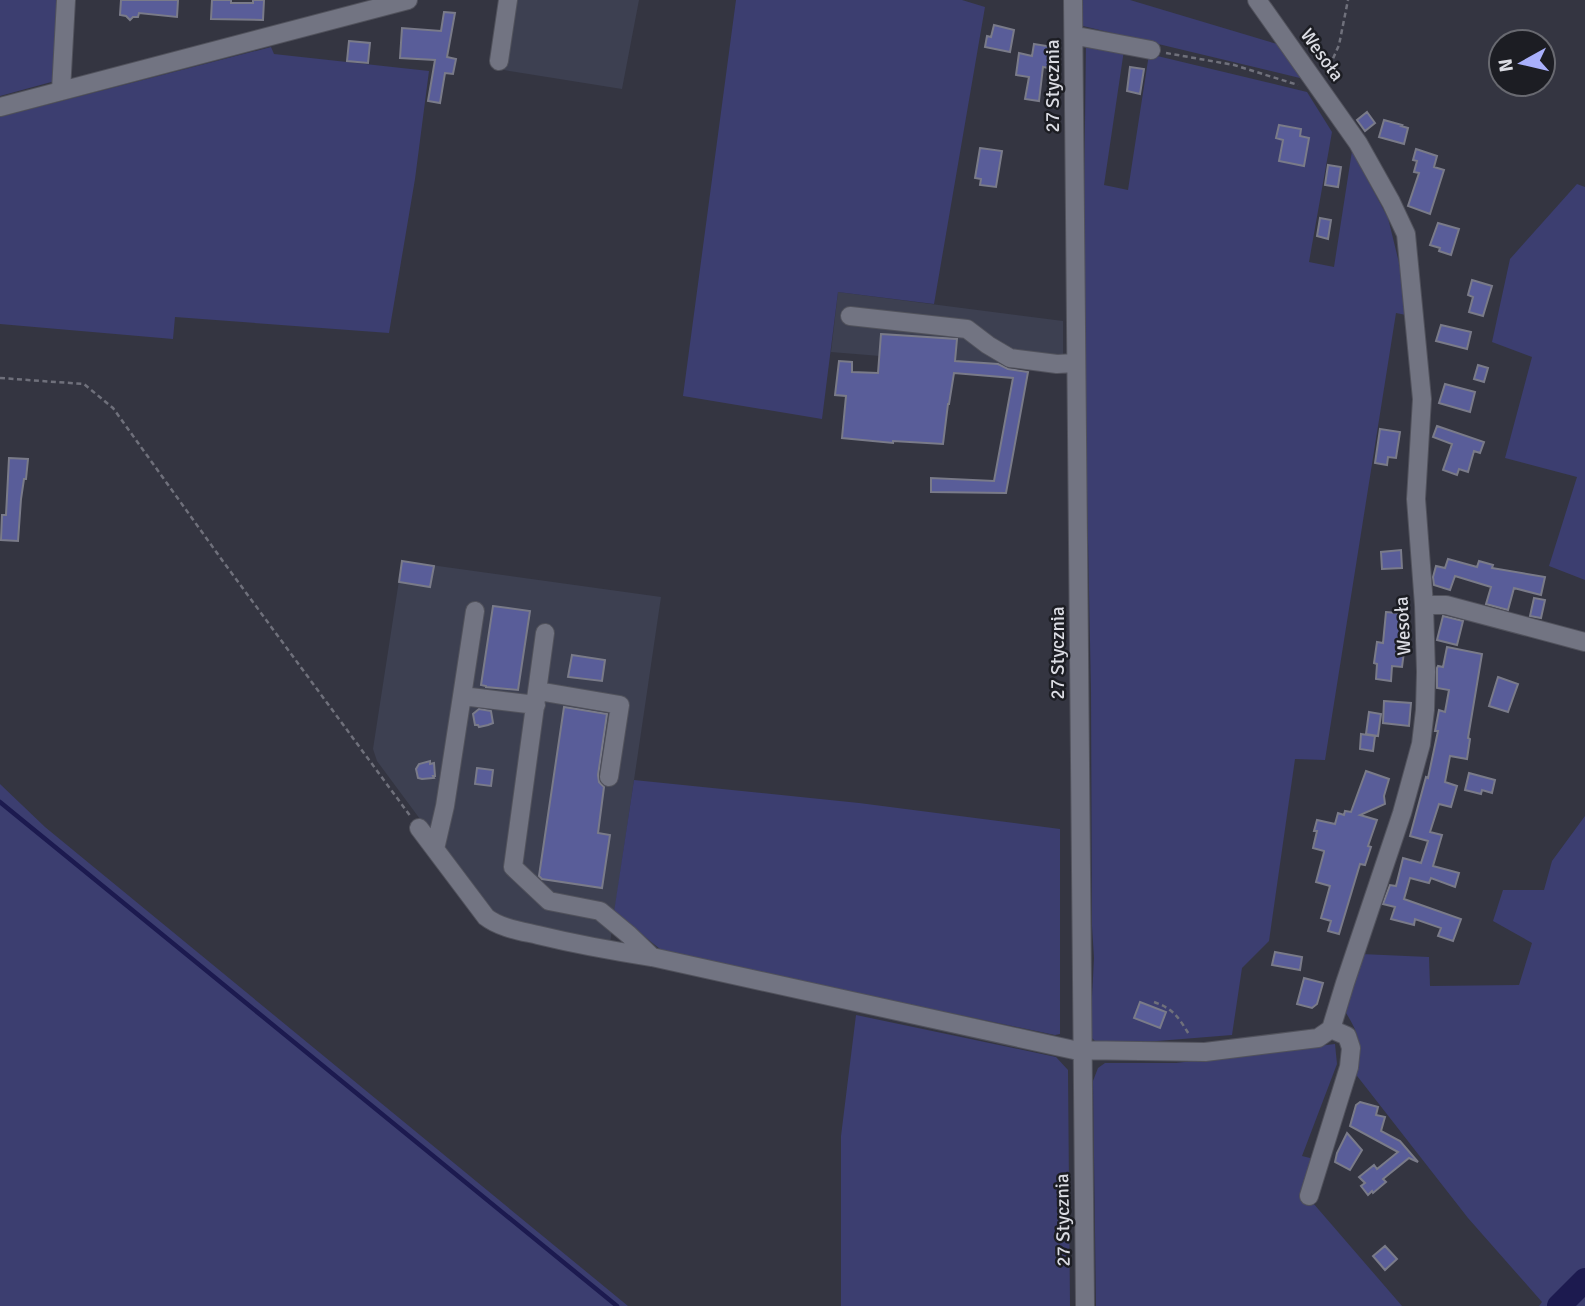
<svg xmlns="http://www.w3.org/2000/svg" width="1585" height="1306" font-family="Signika,sans-serif">
<style>
.built{fill:#3d4051}
.green{fill:#3c3e70}
.lines{fill:none;stroke-linecap:round;stroke-linejoin:round}
.stream{stroke:#1c1a4f;stroke-width:4.5}
.river{stroke:#1c1a4f;stroke-width:24}
.building{fill:#595d99;stroke:#7a7b89;stroke-width:2}
.minor-casing{stroke:#51525c;stroke-width:20}
.path{stroke:#6f707b;stroke-width:2.5;stroke-dasharray:5 3.5;stroke-linecap:butt}
.minor{stroke:#727482;stroke-width:18}
.labels{text-anchor:middle;dominant-baseline:central;stroke-width:5;stroke-linejoin:round;paint-order:stroke}
.street-label{font-size:19px;fill:#dbdce3;stroke:#1c1d23}
</style>
<rect width="100%" height="100%" fill="#343541"/>
<path class="built" d="M513,0H639L622,89L504,70Z
M838,292L1063,321V371L831,352Z
M402,561L661,597L610,943L495,917L480,900L377,761L373,749Z"/>
<path class="green" d="M0,0H59L55,81L0,96Z
M736,0H962L985,7L934,304L838,292L822,419L683,396Z
M1083,0H1130L1277,44L1304,79L1083,26Z
M1086,41L1124,50L1104,185L1128,190L1149,54L1307,92L1332,132L1309,262L1334,267L1352,151L1388,218L1403,279L1406,315L1396,313L1325,760L1295,759L1269,941L1242,968L1232,1035L1108,1045L1097,1043L1090,1036L1094,958L1092,926L1091,691L1083,288Z
M271,47L274,54L429,71L415,179L389,333L175,317L173,339L0,324V117Z
M1577,184L1585,187V580L1549,566L1577,477L1505,458L1532,357L1492,342L1510,259Z
M634,780L859,803L1060,829V1034L1055,1035L665,953L614,912Z
M0,784L45,827L628,1306H0Z
M1585,816V1306H1539L1542,1302L1468,1218L1354,1072C1360,1043 1362,1039 1346,1013L1361,954L1429,957L1430,986L1519,985L1532,943L1493,921L1503,890H1544L1552,861Z
M856,1015L1056,1057L1068,1070L1070,1306H841V1136Z
M1335,1044L1337,1064L1302,1156L1326,1162L1313,1203L1402,1306H1096L1093,1081L1098,1068L1105,1063H1176Z"/>
<g class="lines">
<path class="stream" d="M0,802L617,1306"/>
<path class="river" d="M1559,1306L1585,1280"/>
</g>
<path class="building" d="M121,0H178L177,17L139,13L138,17H133L130,20L126,16L120,15Z
M212,0H231V3H253V0H264L263,20L211,19Z
M444,12L455,13L447,57L456,59L453,74L445,73L440,103L428,101L435,60L400,58L402,28L441,31Z
M994,25L1014,30L1010,52L985,47L987,36L991,37Z
M349,41L370,43L368,63L347,61Z
M1034,44L1053,47L1049,68L1043,67L1039,101L1025,99L1029,77L1016,75L1019,53L1032,56Z
M1130,67L1144,69L1140,94L1127,91Z
M1367,112L1375,123L1365,131L1357,120Z
M1384,120L1402,125L1401,126L1408,128L1404,144L1379,137Z
M1279,125L1301,129L1300,136L1309,138L1304,166L1279,161L1283,140L1276,138Z
M980,148L1002,151L996,187L980,185L981,179L975,178Z
M1416,149L1437,156L1434,167L1444,170L1430,214L1408,206L1419,173L1414,172L1417,161L1413,160Z
M1328,165L1341,167L1338,187L1325,185Z
M1320,218L1331,220L1328,239L1317,236Z
M1438,223L1459,229L1451,255L1439,251L1440,248L1430,245Z
M1472,280L1492,286L1483,316L1469,312L1473,297L1468,295Z
M1441,325L1471,332L1467,349L1436,341Z
M881,334L957,339L955,361L998,364L1008,369L1028,372L1006,493L931,492V478L994,481L1013,378L954,373L949,404H948L943,444L893,441V443L842,438L846,396L835,395L839,361L852,362V372L878,373Z
M1478,365L1488,368L1484,382L1474,379Z
M1445,384L1475,392L1470,412L1439,403Z
M1437,426L1484,442L1480,453L1474,451L1468,472L1459,469L1457,475L1443,470L1452,444L1433,437Z
M1380,429L1400,432L1396,458L1388,457L1387,465L1375,463Z
M9,458L28,459L26,479H24L21,499L18,541L1,540L2,515H6Z
M1401,550L1402,568L1382,569L1381,552Z
M1448,559L1477,567L1479,561L1493,565L1492,568L1545,577L1541,595L1514,588L1508,610L1486,604L1491,587L1455,576L1450,590L1434,585L1433,577L1436,566L1445,568Z
M402,561L434,566L430,587L399,582Z
M1534,598L1545,600L1541,618L1530,616Z
M493,606L530,611L518,690L486,687V686L481,685Z
M1386,612L1409,614L1402,667L1392,666L1391,681L1376,679L1377,664L1374,663L1377,642L1383,643Z
M1443,616L1463,621L1457,645L1437,640Z
M1447,647L1482,654L1468,738L1470,739L1467,759L1450,756L1445,782L1457,786L1451,807L1439,804L1430,832L1442,835L1433,866L1459,873L1455,887L1431,878L1429,883L1410,878L1404,899L1461,919L1453,941L1438,936L1441,928L1415,919L1414,925L1391,919L1395,907L1383,904L1390,885L1396,886L1403,858L1421,863L1428,841L1410,836L1426,777L1428,778L1438,731H1435L1439,710L1445,712L1449,690L1437,688V668L1438,666L1443,667Z
M572,655L605,660L602,681L568,677Z
M1498,677L1518,684L1508,712L1489,706Z
M1384,701L1411,703L1409,726L1383,723Z
M564,707L607,714L598,775L599,782L604,787L598,833L610,835L602,888L542,879L539,876Z
M479,709L491,711L493,723L488,725L479,727L478,725H475L473,714Z
M1369,712L1381,714L1378,736L1366,734Z
M1361,734L1375,736L1373,751L1360,749Z
M430,761V764L434,763L435,776H433L434,778L422,779L418,778L416,769L419,764Z
M477,768L493,770L491,786L475,784Z
M1366,771L1389,779L1384,796L1385,804L1360,815L1377,820L1368,846L1371,847L1365,865L1360,864L1339,934L1328,931L1331,921L1321,918L1330,886L1316,882L1324,852V851L1313,848L1317,831H1314L1317,820L1335,824L1338,813L1344,815L1345,811L1351,812Z
M1469,773L1495,780L1492,793L1482,790L1481,794L1465,790Z
M1275,952L1302,957L1300,970L1272,965Z
M1304,978L1323,983L1317,1004L1312,1008L1297,1004Z
M1140,1002L1166,1012L1160,1028L1134,1018Z
M1360,1102L1378,1107L1376,1115L1385,1117L1381,1131L1400,1141L1418,1162L1409,1158L1383,1179L1386,1182L1373,1193L1372,1191L1368,1195L1361,1186L1365,1183L1359,1177L1374,1165L1377,1169L1398,1152L1350,1126L1356,1105Z
M1347,1133L1362,1150L1350,1170L1335,1162L1337,1153Z
M1385,1246L1397,1259L1385,1270L1373,1256Z"/>
<g class="lines">
<g class="minor-casing">
<path id="minor" d="M1073,0L1085,1306
M1074,37H1082L1151,50
M499,61L508,0
M61,91L66,0
M0,107L408,0
M850,316L967,329L988,345L1010,358L1057,364L1076,363
M1424,605H1446L1585,642
M475,611L462,696L536,705
M545,633L513,867L549,901L600,911L629,935L652,957
M538,691L620,705L609,777
M419,828L486,917C500,928 521,931 538,935C575,944 613,951 652,957L1074,1050L1205,1052L1318,1038L1331,1029L1345,983L1402,813L1421,744L1425,710L1426,672L1424,605L1416,499L1422,399L1406,234L1391,202L1358,143L1257,0
M435,849L445,806L462,696
M1309,1196L1349,1067L1351,1048L1347,1036L1331,1029"/>
</g>
<path class="path" d="M1166,53L1234,65L1298,85
M1325,73L1328,70L1339,45L1348,0
M0,378L84,384L113,408L222,560L411,817
M1154,1002C1174,1009 1179,1018 1190,1036"/>
<use href="#minor" class="minor"/>
</g>
<g class="labels">
<g class="street-label">
<text transform="translate(1322 55) rotate(54)">Wesoła</text>
<text transform="translate(1053 86) rotate(-90)">27 Stycznia</text>
<text transform="translate(1403 626) rotate(-93)">Wesoła</text>
<text transform="translate(1058 653) rotate(-90)">27 Stycznia</text>
<text transform="translate(1063 1220) rotate(-91)">27 Stycznia</text>
</g>
</g>
<g transform="translate(1522 63) rotate(262)"><circle r="33" fill="#1c1d23" stroke="#686970" stroke-width="2"/>
<path d="M0-5L12 26L0 18L-12 26Z" fill="#a9b0fc"/>
<text y="-10" font-size="19" font-weight="bold" text-anchor="middle" fill="#dbdce3">N</text>
</g>
</svg>
